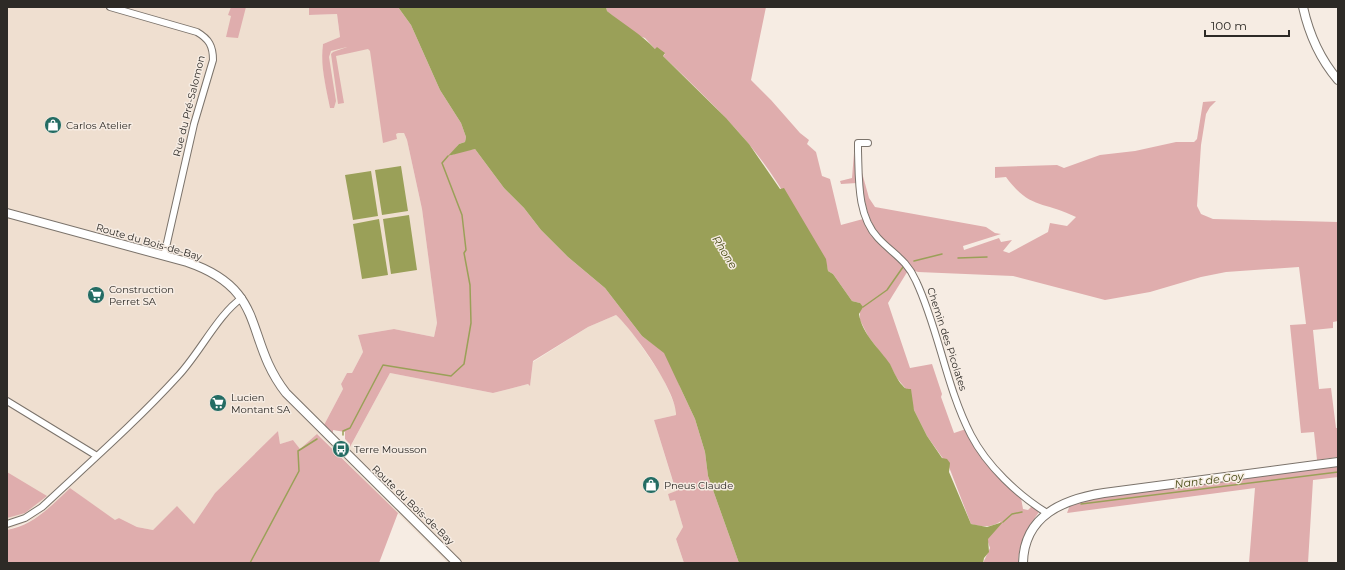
<svg xmlns="http://www.w3.org/2000/svg" width="1345" height="570" font-family="Montserrat,sans-serif">
<style>
.built{fill:#efdfd0}
.green{fill:#dfadad}
.water{fill:#9aa058}
.lines{fill:none;stroke-linecap:round;stroke-linejoin:round}
.stream{stroke:#9aa058;stroke-width:1.5}
.minor-casing{stroke:#7b736b;stroke-width:8}
.secondary-casing{stroke:#7b736b;stroke-width:10}
.minor{stroke:#fff;stroke-width:6}
.secondary{stroke:#fff;stroke-width:8}
.labels{text-anchor:middle;dominant-baseline:central;stroke-width:3;stroke-linejoin:round;paint-order:stroke}
.street-label{font-size:10px;fill:#2d2a26;stroke:#f6ece3}
.poi-label{font-size:10px;fill:#2d2a26;stroke:#f6ece3;text-anchor:start}
.water-label{font-size:11px;font-style:italic;fill:#474b14;stroke:#f6ece3}
</style>
<rect width="100%" height="100%" fill="#f6ece3"/>
<path class="built" d="M7,7H309V15L337,14L340,37L323,44L322,52L324,77L330,108L327,55L336,46L370,44L398,133H404L407,140L422,209L437,323L434,337L394,329L358,335L363,352L352,373H347L341,384L343,389L324,425L349,449L390,373L493,393L528,384L530,385L533,362L588,327L616,315L628,326L663,378L676,408V415L654,420L676,492L668,494L675,499L683,527L676,539L684,563H448L318,434L300,449L293,440L280,444L278,431L215,493L194,524L177,507L153,530L137,527L119,518L115,521L70,488L49,508L32,520L7,530Z"/>
<path class="green" d="M231,7H246L238,38L226,37L231,16L228,15Z
M309,7H398L411,25L440,90L461,123L466,137L465,142L459,144L449,156L462,151L475,149L504,188L524,208L541,230L568,257L605,288L642,336L657,347L665,345L680,387L695,419L705,452L708,476L739,563H684L676,539L683,527L675,500L670,501L668,494L676,491L654,420L676,415C678,393 633,330 616,315L588,327L533,361L530,386L528,384L493,393L390,373L350,447V444L345,439V432L333,430V433L324,425L343,389L341,384L347,373H352L363,352L358,335L394,329L434,337L437,323L422,209L407,140L404,133H398L396,134L397,139L383,143L370,51L368,49L336,56L344,103L338,104L331,54L333,52L347,47L331,51L329,57L336,101L334,108H330C326,87 320,65 323,44L340,37L337,14L309,15Z
M606,7H766L751,80L771,100L800,133L809,140L807,144L816,152L822,176L830,179L841,225L863,219L857,198V183L841,184L840,181L852,178L854,153L862,211L880,237C865,215 863,194 861,169L869,198L875,207L986,227L995,233L1001,234L963,246L964,250L999,238L1001,242L1012,240L1003,251L1009,253L1048,232L1050,223L1067,226L1076,217C1044,201 1030,210 1006,177L995,178V167L1057,165L1064,168L1100,155L1135,151L1176,142H1194L1197,139L1203,102L1216,101L1210,107L1206,114L1201,145L1197,206L1201,214L1213,219L1338,222V321L1333,322V328L1313,330L1319,389L1331,388L1336,428H1338V457L1317,460L1314,432L1301,433L1290,325L1306,324L1299,267L1226,272L1201,277L1150,292L1105,300L1013,276L918,272L909,269L888,303L910,368L932,364L942,394L941,397L954,433L966,429L986,460L1021,498L1023,509L1028,510L1032,506L1039,512C1027,528 1019,542 1018,563H983L990,548L987,539L1001,521C992,528 982,527 971,524L949,467L927,436L914,410L906,389L896,377L890,365L868,336L860,320V303L852,301L833,274L828,271L827,266C802,224 779,180 748,143C722,112 692,84 663,56L665,54L655,49L645,38L636,35L607,11Z
M278,431L280,444L293,440L300,449L317,434L398,513L379,563H7V530C34,525 51,506 70,488L115,520L119,518L137,527L153,530L177,506L194,524L215,493Z
M1338,466V477L1313,480L1308,563H1249L1255,488L1067,513L1070,505L1086,499Z
M7,472L47,496L25,513L7,518Z"/>
<path class="water" d="M398,7H606L607,11C623,24 641,34 655,49L657,47L665,53L663,56L726,118L749,144L780,189L784,188L826,259L828,271L833,274L852,301L860,303L863,307L859,314C862,334 879,348 890,364C894,372 897,380 903,386C905,389 908,389 911,389L914,410L927,436L942,458L947,459L950,463L949,472L971,524L987,527L1003,522L988,539L989,552L984,558L983,563H739L708,476L705,452L695,419L664,353L642,336L605,288L568,257L541,230L524,208L504,188L475,149L448,156L459,144L465,142L466,137L461,123L440,90L411,25Z
M401,166L408,211L382,215L375,170Z
M371,171L378,216L353,220L345,175Z
M409,215L417,270L391,274L383,219Z
M379,219L388,275L362,279L353,224Z"/>
<g class="lines">
<path class="stream" d="M958,258L987,257
M914,261L942,254
M863,307L887,290L903,267
M343,435V431L350,428L383,365L451,376L464,364L471,323L470,285L464,253L466,250L462,215L442,163L448,156
M1081,504L1338,472
M1003,522L1012,514L1022,512
M250,563L299,471L298,451L317,439"/>
<g class="minor-casing">
<path id="minor" d="M110,7L197,32C209,39 213,46 213,60L194,124L164,256
M868,143H858V151C859,179 857,216 878,238C893,254 907,260 916,281C939,330 946,387 971,435C987,466 1018,495 1047,513
M7,401L97,456
M7,524L25,518L42,507C88,464 136,422 178,376C199,354 219,313 242,298"/>
</g>
<g class="secondary-casing">
<path id="secondary" d="M1303,7C1309,34 1320,59 1338,80
M7,213L187,262C269,290 243,338 286,393L457,563
M1023,563C1024,515 1064,499 1104,493L1338,462"/>
</g>
<use href="#minor" class="minor"/>
<use href="#secondary" class="secondary"/>
</g>
<defs>
<g id="shop-disc" transform="scale(0.9)"><circle r="9.5" fill="#246c63" stroke="#f6ece3"/><path d="M-5-2.5h2.3a2.7 3.5 0 0 1 5.4 0H5L5.5 6h-11ZM-1.5-2.5h3a1.5 2.3 0 0 0-3 0Z" fill="#fff"/></g>
<g id="supermarket-disc" transform="scale(0.9)"><circle r="9.5" fill="#246c63" stroke="#f6ece3"/><path d="M-6-5.5h2.5l.6 2H6L4.5 2H-2.5L-4.4-4H-6ZM-1.5 3.2a1.3 1.3 0 1 0 .1 0ZM3 3.2a1.3 1.3 0 1 0 .1 0Z" fill="#fff"/></g>
<g id="bus-disc" transform="scale(0.9)"><circle r="9.5" fill="#246c63" stroke="#f6ece3"/><path d="M-5-6H5V4H4V6H2V4H-2V6H-4V4H-5ZM-3.5-4V0h7V-4ZM-3.5 1.2v1.5H-2V1.2ZM2 1.2v1.5H3.5V1.2Z" fill="#fff"/></g>
</defs>
<g fill-rule="evenodd">
<use href="#shop-disc" x="53" y="125"/>
<use href="#supermarket-disc" x="96" y="295"/>
<use href="#supermarket-disc" x="218" y="403"/>
<use href="#bus-disc" x="341" y="449"/>
<use href="#shop-disc" x="651" y="485"/>
</g>
<g class="labels">
<g class="street-label">
<text transform="translate(189 106) rotate(-76)">Rue du Pré-Salomon</text>
<text transform="translate(149 242) rotate(16)">Route du Bois-de-Bay</text>
<text transform="translate(947 339) rotate(72)">Chemin des Picolates</text>
<text transform="translate(413 505) rotate(44)">Route du Bois-de-Bay</text>
</g>
<g class="poi-label">
<text x="66" y="125">Carlos Atelier</text>
<text x="109" y="289">Construction<tspan x="109" dy="12">Perret SA</tspan></text>
<text x="231" y="397">Lucien<tspan x="231" dy="12">Montant SA</tspan></text>
<text x="354" y="449">Terre Mousson</text>
<text x="664" y="485">Pneus Claude</text>
</g>
<g class="water-label">
<text transform="translate(725 252) rotate(58)">Rhone</text>
<text transform="translate(1209 480) rotate(-7)">Nant de Goy</text>
</g>
</g>
<rect width="1345" height="570" fill="none" stroke="#2d2a26" stroke-width="16"/>
<path d="M1205 30v6h84v-6" fill="none" stroke="#2d2a26" stroke-width="2"/>
<text x="1211" y="30" font-size="12" fill="#2d2a26" stroke="#f6ece3" stroke-width="3" paint-order="stroke">100 m</text>
</svg>
